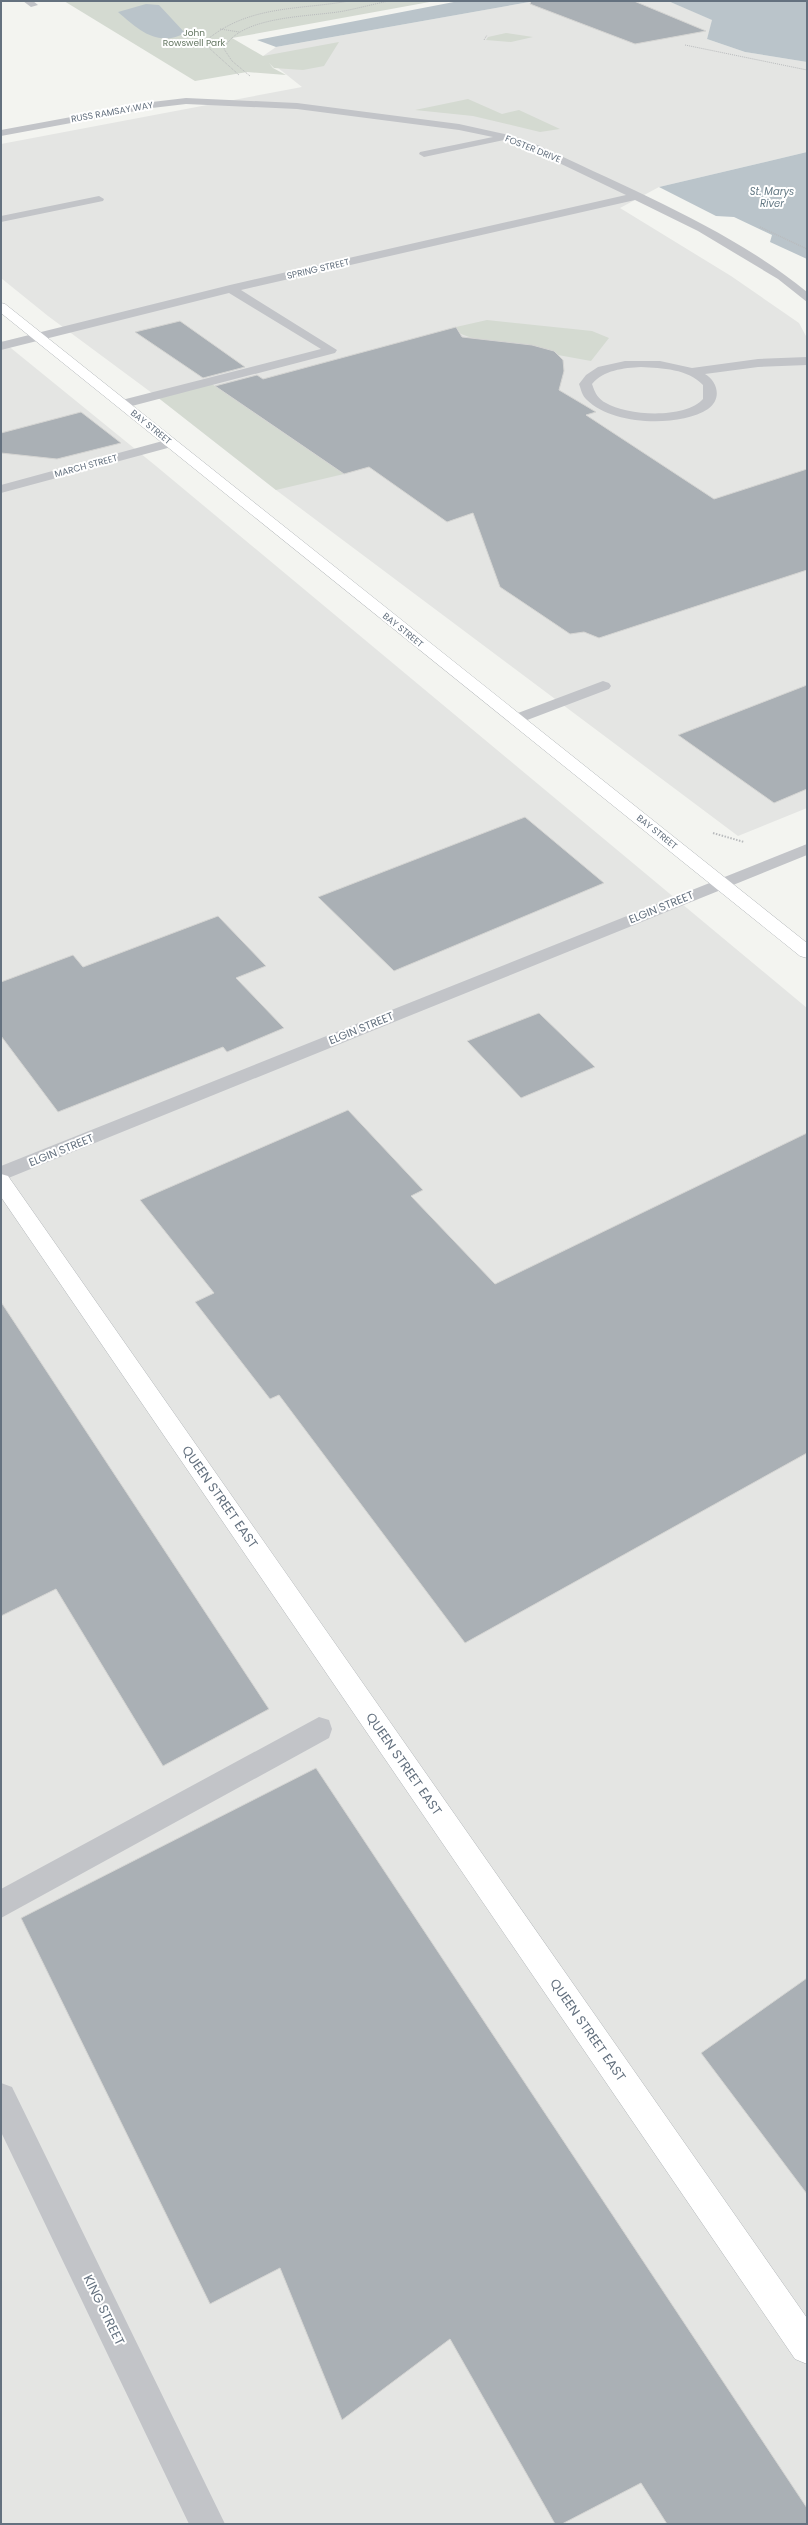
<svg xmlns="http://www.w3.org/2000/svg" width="808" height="2525" font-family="Poppins,sans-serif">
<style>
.built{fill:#e4e5e3}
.green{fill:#d4dad1}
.water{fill:#bac4ca}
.building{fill:#aab0b5;stroke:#d5d5d3}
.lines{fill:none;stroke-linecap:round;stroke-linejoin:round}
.major-casing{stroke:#b2b6b9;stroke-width:1}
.path-far2{stroke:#b9bbbd;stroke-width:1;stroke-dasharray:1 1;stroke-linecap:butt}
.path-far1{stroke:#b9bbbd;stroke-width:1.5;stroke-dasharray:1 1;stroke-linecap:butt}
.path{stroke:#b9bbbd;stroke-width:2;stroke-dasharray:1.5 1.5;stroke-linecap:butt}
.minor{fill:#c2c4c8;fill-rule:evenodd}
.major{fill:#fff;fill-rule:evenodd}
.labels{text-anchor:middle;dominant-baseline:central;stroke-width:4;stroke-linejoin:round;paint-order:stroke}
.far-park-label{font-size:9px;fill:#657762;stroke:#fff}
.far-street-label{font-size:9px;fill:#64717f;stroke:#fff}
.far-water-label{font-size:10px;font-style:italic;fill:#647984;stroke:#fff}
.street-label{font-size:11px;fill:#64717f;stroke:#fff}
.near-street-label{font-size:13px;fill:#64717f;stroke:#fff}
</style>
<rect width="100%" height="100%" fill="#f3f4f0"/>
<path class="built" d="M535,1H668L713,20L707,39L745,52L807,62V152L659,187L620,208L731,276L799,323L807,338V808L738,836L276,490L156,396L48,316L1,278V144L302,87L263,56L276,47Z
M1,340L156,466L807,1008V2524H1Z"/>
<path class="green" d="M64,1H435L232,38L263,56L339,42L324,66L303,70L274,68L269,63L273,68L286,75L247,72L195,81Z
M506,33L533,37L511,42L486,40L488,37Z
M468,99L502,114L519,110L560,129L540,132L473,116L415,110Z
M487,320L592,331L609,338L591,361L558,355L554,351L532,345L472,338L461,334L456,327Z
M209,382L344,474L276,490L156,396Z"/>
<path class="water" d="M459,1H535L276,47L257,40Z
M668,1H807V62L745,52L707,39L712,20Z
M146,4L159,5L185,33C157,48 138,29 118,12Z
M807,152V259L770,242L772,235L734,217L716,216L659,187Z"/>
<path class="building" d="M531,1H634L706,31L635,44L530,4Z
M180,321L245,367L203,378L135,332Z
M456,327L462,337L532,345L554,351L563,360L564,371L559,390L596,412L586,415L714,499L807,469V570L599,638L584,632L570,634L500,587L473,513L447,522L369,467L344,474L215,386L257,375L263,379Z
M81,412L121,443L57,459L1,453V433Z
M807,685V789L774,803L678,735Z
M525,817L604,883L394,971L318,897Z
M218,916L266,966L236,978L284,1028L227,1052L223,1047L58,1112L1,1036V982L73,955L83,967Z
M539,1013L595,1067L521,1098L467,1041Z
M348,1110L423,1190L411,1196L495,1284L807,1133V1453L465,1643L279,1395L270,1399L195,1302L214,1293L140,1200Z
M1,1302L269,1709L163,1766L56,1589L1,1616Z
M316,1768L807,2508V2524H667L641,2483L562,2524H555L450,2339L342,2420L280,2268L210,2304L21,1918Z
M807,1978V2194L701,2053Z"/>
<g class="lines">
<g class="major-casing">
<path id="major" d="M1,303L5,304L807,943V958L800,956L1,313Z
M1,1174L8,1176L807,2318V2364L795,2359L1,1197Z"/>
</g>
<path class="path-far2" d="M220,29L239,32
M484,40L487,35
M685,45L807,70
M239,75L209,48L208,39C250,5 299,10 349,1
M250,76L232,61L224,49C239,15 312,17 344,11C359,8 374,4 389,1"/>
<path class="path-far1" d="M760,227L807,249"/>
<path class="path" d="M713,833L744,842"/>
<path class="minor" d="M23,1H33L38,5L31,7Z
M186,98L297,103L459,124L513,136L540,146C627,188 732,230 807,292V302L778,279L698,231L635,200L241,290L337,350L335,353L128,407H118L117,404L118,401L321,349L229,293L1,350V342L230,285L626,195L532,150L504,140L424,157L419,154L420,152L493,137L459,130L297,109L186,104L152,108L1,136V130L152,102Z
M99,196L104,199L103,201L1,222V216Z
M807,357V365L758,367L705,374C718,382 722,399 708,409C678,428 612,425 587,400C582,396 581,389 579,384L586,375L598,367L625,361H660L692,368L758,359ZM641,367C662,368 688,369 703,385V399C686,419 627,416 606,403C598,399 595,393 592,384C604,370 623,368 641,367Z
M170,439L177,443L175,446L1,493V485Z
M603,681L609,683L611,686L609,689L522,722H510L508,719L510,716Z
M807,844V855L1,1181V1166Z
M319,1717L329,1720L332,1729L329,1738L1,1918V1889Z
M1,2083L12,2087L225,2524H189L1,2132Z"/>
<use href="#major" class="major"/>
</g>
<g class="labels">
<g class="far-park-label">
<text x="194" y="33">John<tspan x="194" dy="10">Rowswell Park</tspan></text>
</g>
<g class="far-street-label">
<text transform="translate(112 112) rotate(-10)">RUSS RAMSAY WAY</text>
<text transform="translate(533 149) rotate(22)">FOSTER DRIVE</text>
<text transform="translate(318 269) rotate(-13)">SPRING STREET</text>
<text transform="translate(151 427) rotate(39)">BAY STREET</text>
<text transform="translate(86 466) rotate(-15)">MARCH STREET</text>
<text transform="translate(403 630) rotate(39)">BAY STREET</text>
<text transform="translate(657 832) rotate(39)">BAY STREET</text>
</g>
<g class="far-water-label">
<text x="772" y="191">St. Marys<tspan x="772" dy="12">River</tspan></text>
</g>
<g class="street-label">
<text transform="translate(661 907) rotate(-22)">ELGIN STREET</text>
<text transform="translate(361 1028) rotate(-22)">ELGIN STREET</text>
<text transform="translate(61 1150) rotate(-22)">ELGIN STREET</text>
</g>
<g class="near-street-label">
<text transform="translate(220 1497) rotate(55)">QUEEN STREET EAST</text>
<text transform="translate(404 1764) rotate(55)">QUEEN STREET EAST</text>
<text transform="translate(588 2030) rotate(55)">QUEEN STREET EAST</text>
<text transform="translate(104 2310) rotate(64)">KING STREET</text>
</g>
</g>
<rect width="808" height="2525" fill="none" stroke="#64717f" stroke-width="4"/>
</svg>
